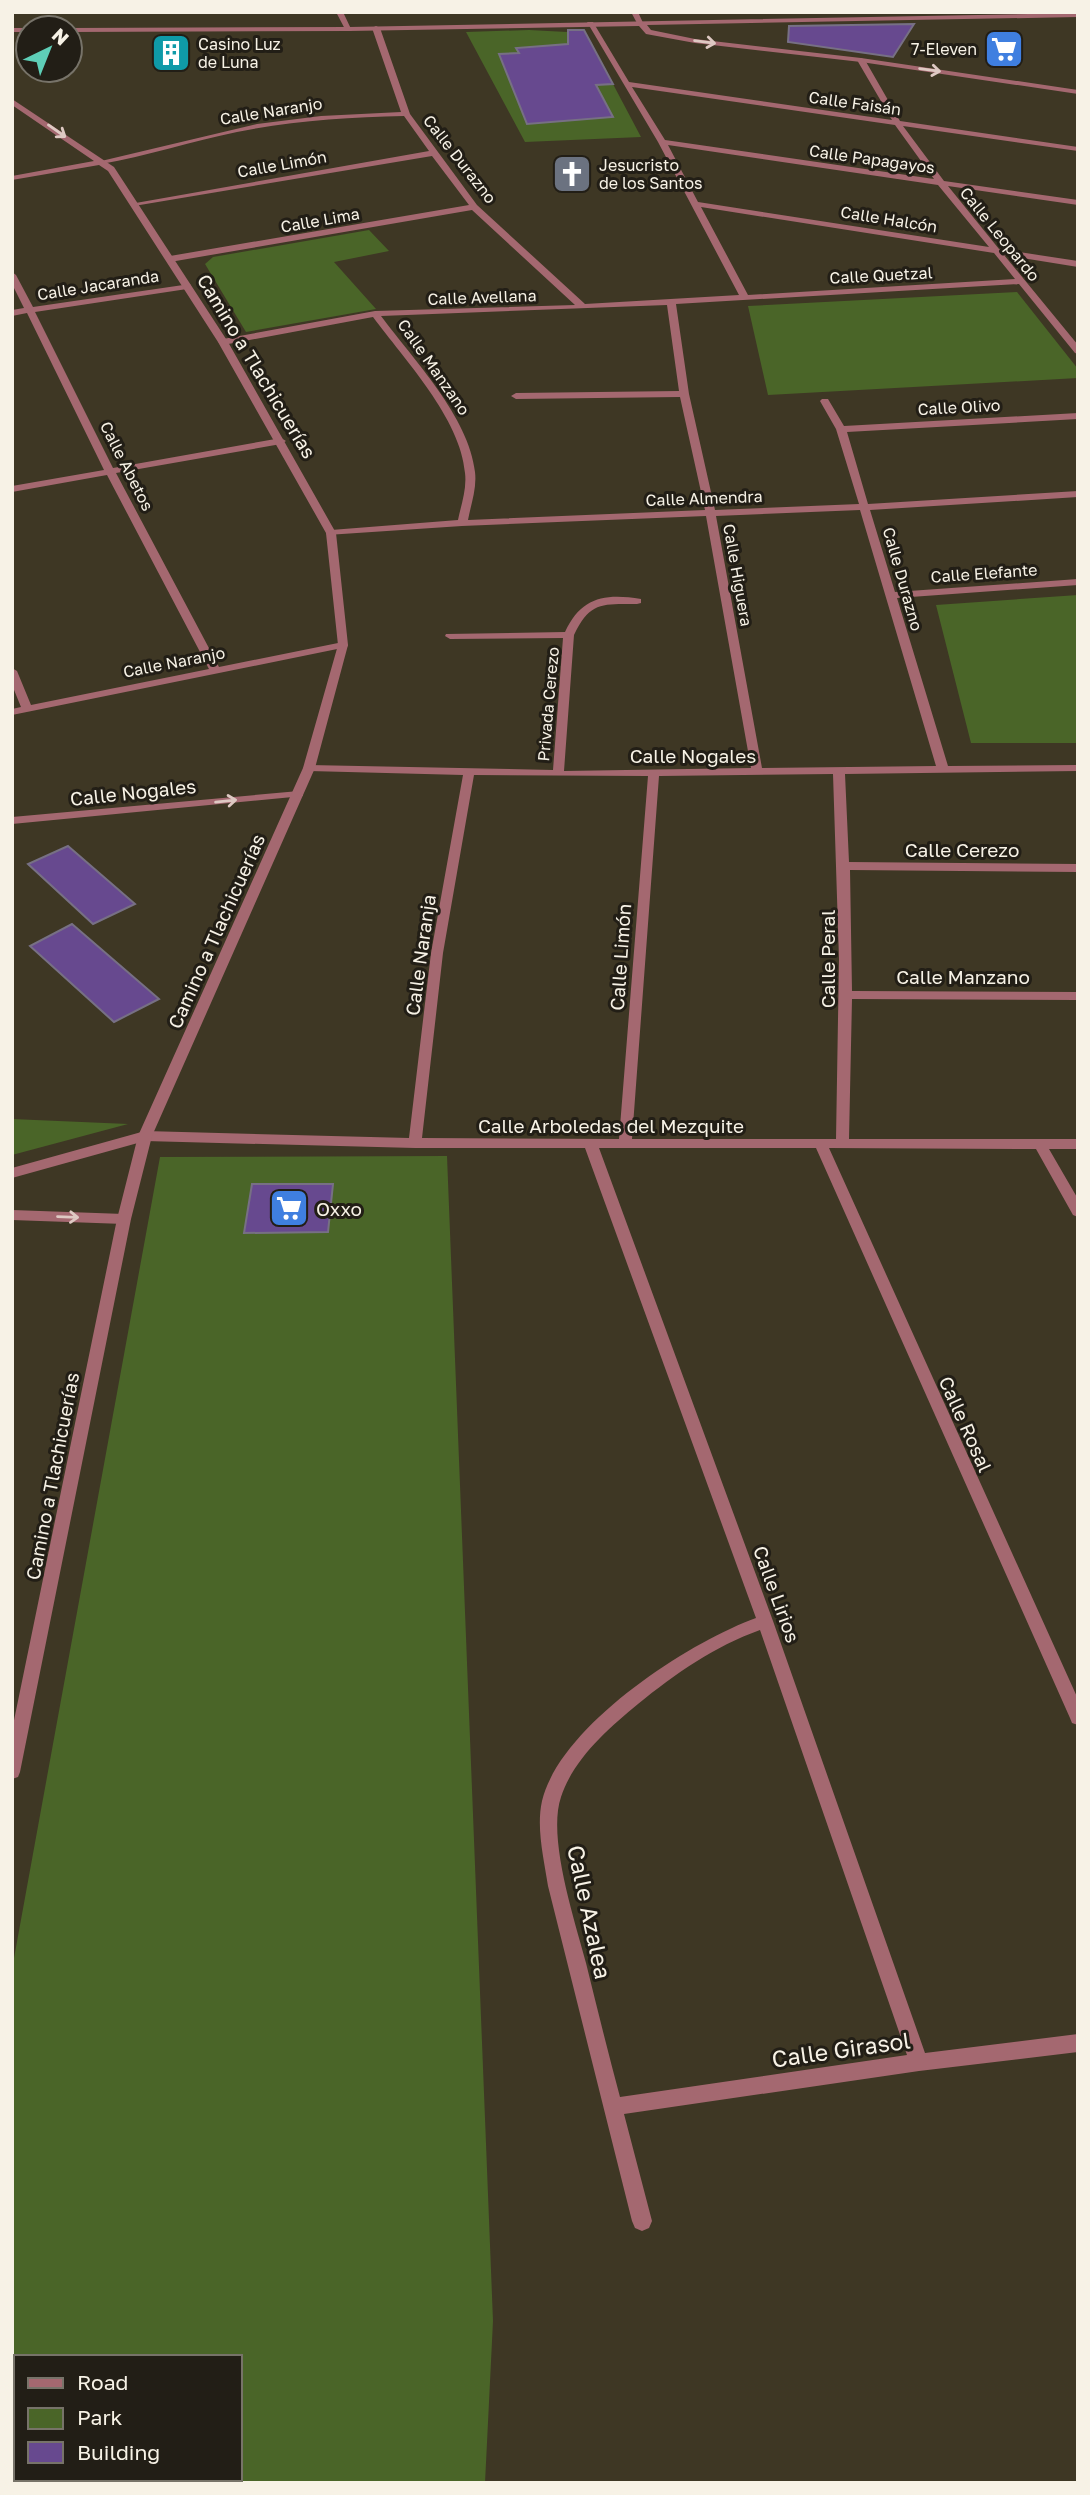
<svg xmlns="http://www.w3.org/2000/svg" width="1090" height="2495" font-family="'Golos Text',sans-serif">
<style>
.green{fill:#4a6528;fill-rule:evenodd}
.building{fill:#67498f;stroke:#777084;stroke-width:2}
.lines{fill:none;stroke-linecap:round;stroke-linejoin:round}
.minor{fill:#a46870;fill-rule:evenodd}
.tertiary{fill:#a46870;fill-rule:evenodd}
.oneway{stroke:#dec9c3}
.labels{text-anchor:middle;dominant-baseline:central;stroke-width:6;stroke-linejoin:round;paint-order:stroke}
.far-poi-label{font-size:16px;fill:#f7f2e6;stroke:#221e16;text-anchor:start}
.far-street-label{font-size:16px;fill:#f7f2e6;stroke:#221e16}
.street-label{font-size:19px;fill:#f7f2e6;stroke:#221e16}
.poi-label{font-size:19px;fill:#f7f2e6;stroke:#221e16;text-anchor:start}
.near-street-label{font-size:23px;fill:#f7f2e6;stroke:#221e16}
</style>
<rect width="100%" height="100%" fill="#3e3724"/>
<path class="green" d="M529,30L586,33L641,137L525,142L466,32Z
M369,230L389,251L334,262L376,309L246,332L205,264L213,257Z
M1017,292L1078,369V378L768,395L748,306Z
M1078,595V743H971L936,605Z
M12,1119L128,1124L12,1155Z
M447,1156L493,2321L485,2483H12V1969L160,1157ZM16,2357H240V2479H16Z"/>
<path class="building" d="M914,24L893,57L788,42L789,26Z
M568,30H584L613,84L596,85L613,117L527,124L499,54L519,53L516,48L568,44Z
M68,846L135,904L93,924L28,864Z
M72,924L159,999L114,1022L30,946Z
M252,1184H333L328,1232L244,1233Z"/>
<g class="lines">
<path class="minor" d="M336,12H343L352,31H346Z
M631,12H638L644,25H638Z
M587,22H593L629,82L892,120L857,60L861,58L865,60L900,121L1078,147V151L903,126L944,181L1078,200V205L948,186L999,249L1078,261V267L1004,255L1078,345V354L1075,353L1019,284L676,304L689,394L715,510L859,504L836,429L820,401L822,399H828L844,426L1078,413V419L847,432L868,504L1078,491V497L870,510L895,592L1078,579V585L897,598L948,766L1078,765V771L845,774L849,862L1078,864V872L850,870L852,991L1078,992V1000L852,999L849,1139H1078V1149H1049L1078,1199V1217L1073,1215L1036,1149L829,1148L1078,1699V1725L1072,1723L1070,1718L816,1148H599L773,1621L925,2053L1078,2034V2052L919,2071L624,2114L652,2221L649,2228L642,2231L635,2228L632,2221L548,1886C544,1859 536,1828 542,1801C560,1726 687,1643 756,1618L585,1148H415L145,1141L12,1178V1168L145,1131L409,1138L431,953L463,775L309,771L303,768L309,765L553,770L563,638L450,639L445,636L446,634L565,632C581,597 605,593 641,599V603L637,604C603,604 590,601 574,635L564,771L751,768L706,516L462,526L327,535L326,533L331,530L458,520C461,505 467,489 465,473C461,419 404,359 373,317L223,345L218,342L223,339L375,311L575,305L472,210L170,262L166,259L170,256L469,205L432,156L134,206L130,204L429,151L404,116C348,117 292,121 237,132C192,141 147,156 101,164L97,162L257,124L321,116L401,112L372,28L376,26L380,28L410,114L477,205L585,304L739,295L658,142ZM632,87L895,125L934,179L665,140ZM668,145L938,185L989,247L698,202ZM701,207L994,253L1015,279L748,295ZM667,305L679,391L516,393L511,396L516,399L680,397L705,510L468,520C471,504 477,488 475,472C469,417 413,359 381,316ZM860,510L936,766L762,768L716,516ZM833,774L839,959L836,1139H632L659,776ZM474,775L648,776L619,1139L422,1138L443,953ZM760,1630L907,2055L620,2097C608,2052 597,2008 586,1963C575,1921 547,1838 561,1797C574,1758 608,1729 638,1704C675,1674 715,1646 760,1630Z
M12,272L16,275L33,307L190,284L191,286L187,289L35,312L113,468L281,438L286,441L281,444L116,473L219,667L343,642L348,645L347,647L12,715V709L21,707L12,685V668L17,671L31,705L209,669L107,475L12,492V486L104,470L27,313L12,316V310L24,308L12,284Z
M299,791L303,792V796L12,824V817Z
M12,1210L124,1214L131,1219L124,1224L12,1220Z"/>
<path class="tertiary" d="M1078,13V17L647,25L651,30L695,39L861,58L1078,90V94L861,62L695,43L646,34L639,26L349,31L70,32L69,28L349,27Z
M12,28H29L28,32H12Z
M12,99L114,167L228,342L336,533L348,645L315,768L152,1136L131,1219L20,1772L18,1777L12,1779V1730L117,1219L138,1136L303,768L338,645L326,533L218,342L108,171L99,165L12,180V176L94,161L12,105Z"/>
</g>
<defs><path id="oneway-shaft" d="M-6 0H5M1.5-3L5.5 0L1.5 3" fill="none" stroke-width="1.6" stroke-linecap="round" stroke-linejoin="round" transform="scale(1.75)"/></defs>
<g class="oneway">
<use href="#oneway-shaft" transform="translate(705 42) rotate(7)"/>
<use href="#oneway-shaft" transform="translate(930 70) rotate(8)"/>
<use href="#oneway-shaft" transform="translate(57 131) rotate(35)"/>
<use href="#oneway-shaft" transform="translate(226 801) rotate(-6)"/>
<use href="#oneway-shaft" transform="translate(68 1217) rotate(2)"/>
</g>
<defs>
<g id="supermarket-square" transform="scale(2.0125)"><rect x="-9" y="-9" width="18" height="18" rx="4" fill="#3f7fe0" stroke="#221e16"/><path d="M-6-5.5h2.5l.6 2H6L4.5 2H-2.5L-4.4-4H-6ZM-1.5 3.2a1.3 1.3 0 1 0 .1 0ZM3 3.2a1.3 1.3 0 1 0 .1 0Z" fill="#fff"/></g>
<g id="building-square" transform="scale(2.0125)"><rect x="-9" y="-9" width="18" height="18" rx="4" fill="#0f9aa8" stroke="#221e16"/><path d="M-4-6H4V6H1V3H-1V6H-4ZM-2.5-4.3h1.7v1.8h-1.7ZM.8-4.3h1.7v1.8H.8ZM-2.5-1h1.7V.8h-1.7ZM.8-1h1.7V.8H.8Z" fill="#fff"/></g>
<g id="church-square" transform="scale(2.0125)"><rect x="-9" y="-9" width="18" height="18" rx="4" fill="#6b7280" stroke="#221e16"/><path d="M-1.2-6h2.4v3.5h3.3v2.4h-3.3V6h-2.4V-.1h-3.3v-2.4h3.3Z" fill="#fff"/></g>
</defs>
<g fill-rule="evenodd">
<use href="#supermarket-square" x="1004" y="49"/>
<use href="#building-square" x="171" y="53"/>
<use href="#church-square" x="572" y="174"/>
<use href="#supermarket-square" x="289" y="1208"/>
</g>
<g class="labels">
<g class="far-poi-label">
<text x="198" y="44">Casino Luz<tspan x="198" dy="18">de Luna</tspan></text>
<text x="977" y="49" text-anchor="end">7-Eleven</text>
<text x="599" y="165">Jesucristo<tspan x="599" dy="18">de los Santos</tspan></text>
</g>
<g class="far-street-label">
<text transform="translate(855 103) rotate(8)">Calle Faisán</text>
<text transform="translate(271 111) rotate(-9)">Calle Naranjo</text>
<text transform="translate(460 159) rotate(52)">Calle Durazno</text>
<text transform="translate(872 159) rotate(8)">Calle Papagayos</text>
<text transform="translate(282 164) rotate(-10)">Calle Limón</text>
<text transform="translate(889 219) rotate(9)">Calle Halcón</text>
<text transform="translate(320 220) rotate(-10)">Calle Lima</text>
<text transform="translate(1000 234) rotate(51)">Calle Leopardo</text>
<text transform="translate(881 275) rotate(-3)">Calle Quetzal</text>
<text transform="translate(98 285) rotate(-9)">Calle Jacaranda</text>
<text transform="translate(482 297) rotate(-2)">Calle Avellana</text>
<text transform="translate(434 367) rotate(55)">Calle Manzano</text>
<text transform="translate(959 407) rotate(-3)">Calle Olivo</text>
<text transform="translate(127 466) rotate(63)">Calle Abetos</text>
<text transform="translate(704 498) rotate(-2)">Calle Almendra</text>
<text transform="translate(984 573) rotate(-4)">Calle Elefante</text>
<text transform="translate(738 575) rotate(80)">Calle Higuera</text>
<text transform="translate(903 579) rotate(74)">Calle Durazno</text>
<text transform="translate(174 662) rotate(-11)">Calle Naranjo</text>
<text transform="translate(548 704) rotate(-85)">Privada Cerezo</text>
</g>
<g class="street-label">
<text transform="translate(257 366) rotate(59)">Camino a Tlachicuerías</text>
<text x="693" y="755">Calle Nogales</text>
<text transform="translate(133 792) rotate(-6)">Calle Nogales</text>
<text x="962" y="849">Calle Cerezo</text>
<text transform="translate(216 931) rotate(-66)">Camino a Tlachicuerías</text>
<text transform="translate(420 955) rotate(-82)">Calle Naranja</text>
<text transform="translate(620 957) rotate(-86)">Calle Limón</text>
<text transform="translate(827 959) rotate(-90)">Calle Peral</text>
<text x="963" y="976">Calle Manzano</text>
<text x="611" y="1125">Calle Arboledas del Mezquite</text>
<text transform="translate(966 1424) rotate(66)">Calle Rosal</text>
<text transform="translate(52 1476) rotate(-79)">Camino a Tlachicuerías</text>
<text transform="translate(777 1594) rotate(70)">Calle Lirios</text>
</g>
<g class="poi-label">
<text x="316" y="1208">Oxxo</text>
</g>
<g class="near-street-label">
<text transform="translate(590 1912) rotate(78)">Calle Azalea</text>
<text transform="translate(841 2049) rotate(-8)">Calle Girasol</text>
</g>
</g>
<rect width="1090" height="2495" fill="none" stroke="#f7f2e6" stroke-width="28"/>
<rect x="14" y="2355" width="228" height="126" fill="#221e16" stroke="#777369" stroke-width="2"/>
<rect x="28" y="2378" width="35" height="10" fill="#a46870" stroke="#777369" stroke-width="2"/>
<text x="77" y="2390" font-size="21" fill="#f7f2e6">Road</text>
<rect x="28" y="2408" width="35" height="21" fill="#4a6528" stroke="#777369" stroke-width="2"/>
<text x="77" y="2425" font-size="21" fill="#f7f2e6">Park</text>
<rect x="28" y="2442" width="35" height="21" fill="#67498f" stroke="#777369" stroke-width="2"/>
<text x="77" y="2460" font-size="21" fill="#f7f2e6">Building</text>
<g transform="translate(49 49) rotate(43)"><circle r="33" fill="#221e16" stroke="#777369" stroke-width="2"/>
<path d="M0-5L12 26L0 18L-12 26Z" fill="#5eceb7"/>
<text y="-10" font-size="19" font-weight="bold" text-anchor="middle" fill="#f7f2e6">N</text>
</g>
</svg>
